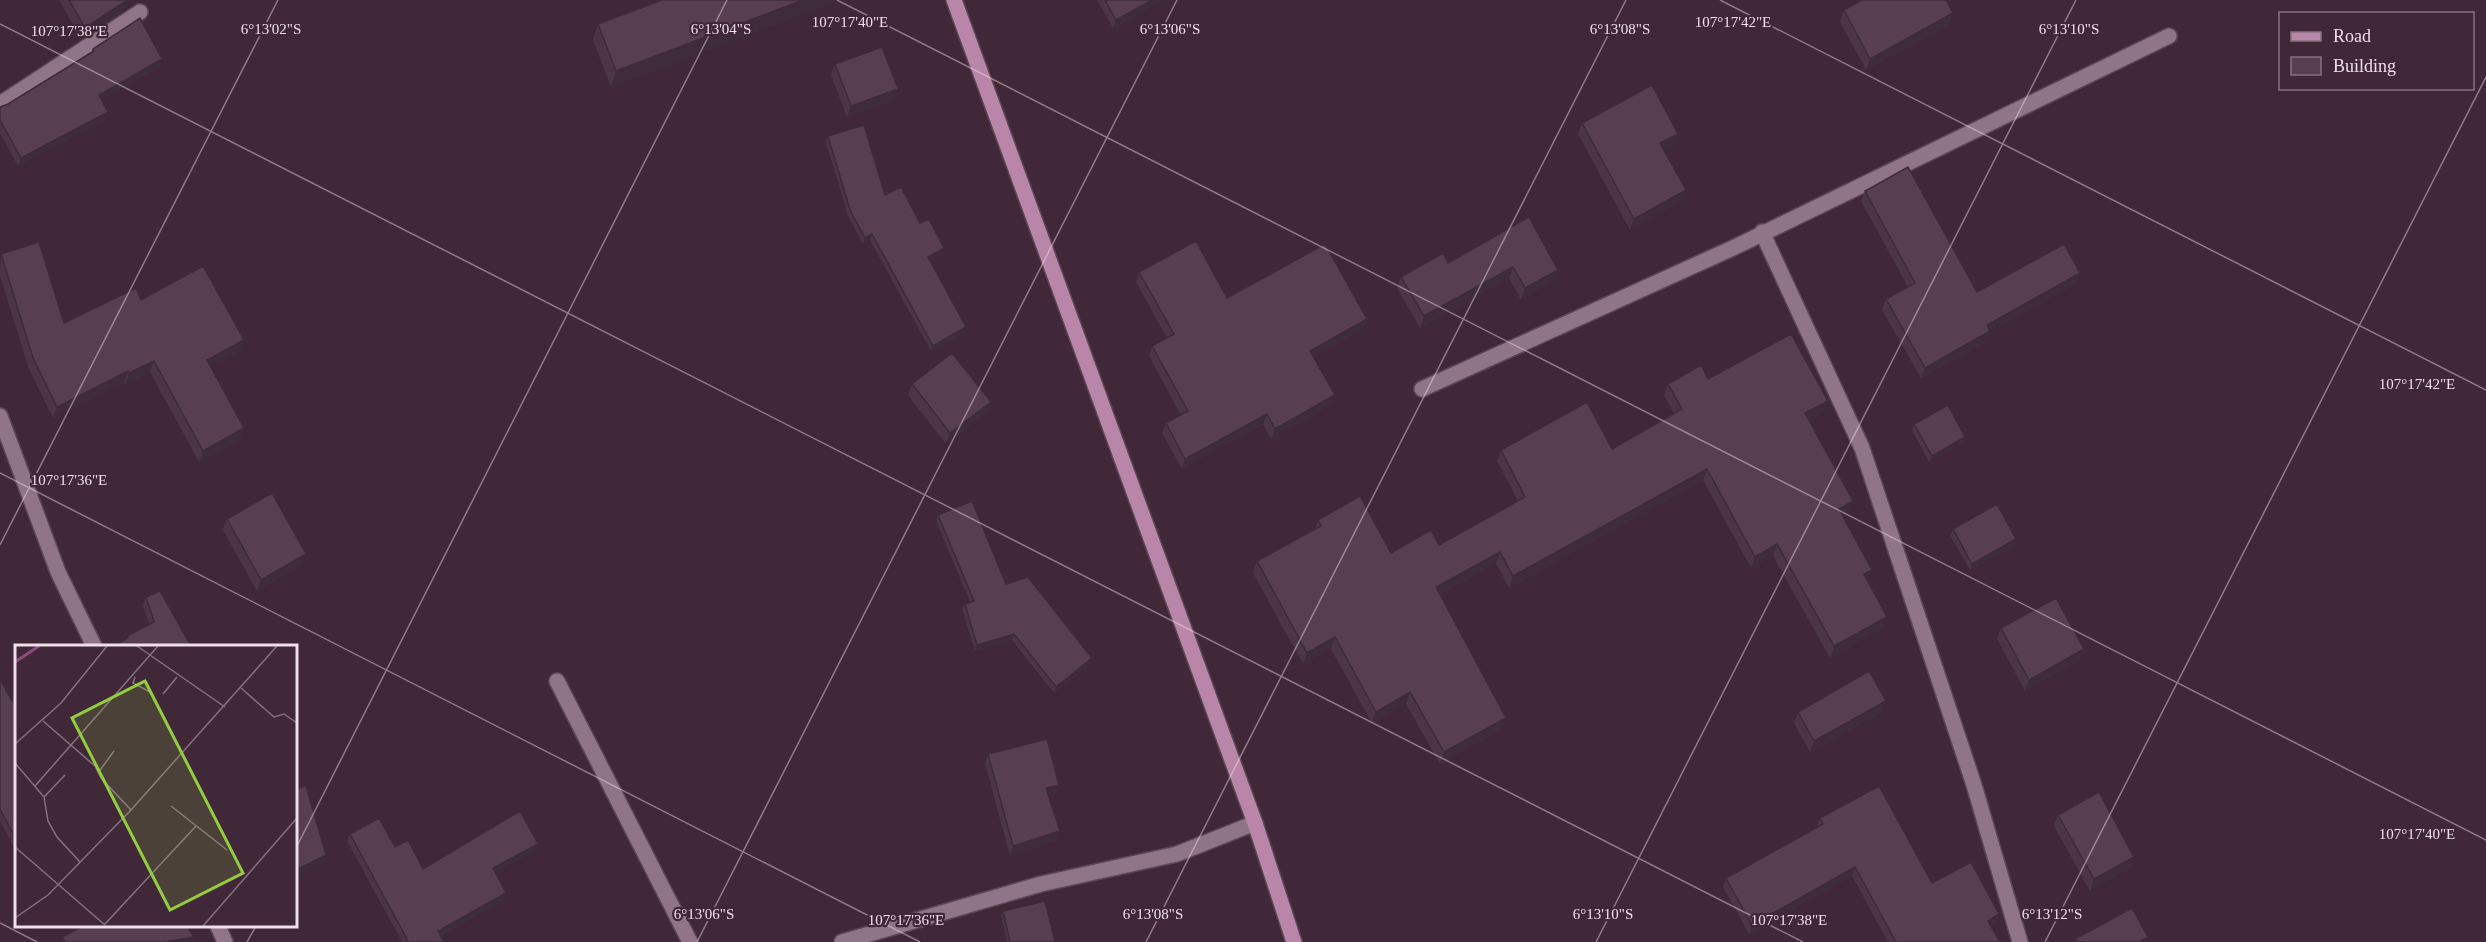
<svg xmlns="http://www.w3.org/2000/svg" width="2486" height="942" font-family="Georgia,serif">
<style>
.lines{fill:none;stroke-linecap:round;stroke-linejoin:round}
.minor-casing{stroke:#5a4654;stroke-width:18}
.primary-casing{stroke:#5a4654;stroke-width:18}
.minor{stroke:#907487;stroke-width:15}
.primary{stroke:#b986a9;stroke-width:15}
.wall{fill:#4c3645}
.shaded-wall{fill:#3e2c38}
.building{fill:#583f50;stroke:#3e2c38;stroke-width:1.5}
.ticks{fill:none;stroke:#efdfe9;stroke-width:1.5;stroke-opacity:0.45}
.inset-river{fill:none;stroke:#8e4b7b;stroke-width:3}
.inset-road{fill:none;stroke:#86717f;stroke-width:1.5}
.view{fill:#93cd3d;fill-opacity:0.15;stroke:#93cd3d;stroke-width:3}
.inset-edge{fill:none;stroke:#efdfe9;stroke-width:3}
.ticks-label{font-size:15px;text-anchor:middle;fill:#efdfe9;stroke:#402839;stroke-width:4.5;stroke-linejoin:round;paint-order:stroke}
</style>
<rect width="100%" height="100%" fill="#402839"/>
<g class="lines">
<g class="minor-casing">
<path id="minor" d="M0,104L140,12
M1762,232L1862,448L1974,785L2020,942
M1422,389L1735,247L2169,36
M0,416L58,572L94,646
M557,681L690,942
M218,926L225,942
M842,942L1041,884L1177,854L1255,823"/>
</g>
<g class="primary-casing">
<path id="primary" d="M954,0L1255,823L1294,942"/>
</g>
<use href="#minor" class="minor"/>
<use href="#primary" class="primary"/>
</g>
<path class="wall" d="M59,0H125L126,1L122,12L81,39Z
M662,0H838L611,87L593,40L598,24Z
M1097,0H1164L1113,28Z
M1844,10L1949,25L1866,70L1840,22Z
M93,49L160,67L101,99L108,112L106,120L18,166L0,133V107L8,104L91,52Z
M835,64L894,100L847,117L831,75Z
M1582,123L1678,134L1674,145L1664,150L1682,201L1630,230L1578,134Z
M828,136L885,195L920,223L942,254L930,260L964,333L931,351L870,240L863,244L848,216L826,142Z
M1865,191L1977,292L2076,284L1990,331L1986,342L1921,378L1882,310L1886,299L1908,287L1861,201Z
M1529,217L1558,270L1554,281L1521,300L1509,278L1420,328L1397,288L1401,277L1448,263Z
M1,254L64,323L141,300L244,340L240,351L211,367L244,428L240,440L199,462L150,372L125,385L124,382L53,418L29,369L0,276Z
M1139,272L1227,298L1367,319L1363,329L1313,357L1331,405L1271,439L1263,424L1182,469L1162,433L1166,423L1181,415L1149,356L1152,346L1167,338L1136,282Z
M1708,379L1828,401L1823,412L1809,420L1849,513L1843,516L1868,580L1883,628L1830,658L1773,556L1751,568L1703,480L1509,588L1496,563L1440,594L1502,729L1440,764L1406,704L1372,723L1331,649L1303,664L1253,573L1257,561L1315,530L1318,520L1391,553L1439,545L1518,501L1497,461L1501,450L1612,449L1674,414L1664,395L1668,384Z
M912,384L991,402L987,413L946,444L908,395Z
M1914,424L1965,437L1963,443L1929,462L1912,430Z
M938,515L1006,584L1090,664L1054,693L1012,640L975,651L962,609L965,604L970,602L936,521Z
M227,519L302,565L257,591L223,530Z
M1953,529L2016,539L2014,545L1970,570L1950,535Z
M146,597L191,646L126,639L127,636L149,624L143,605Z
M2001,628L2080,660L2025,691L1997,639Z
M0,679L12,701L16,699V851L0,821Z
M1798,712H1882L1810,752L1794,723Z
M988,754L1059,785L1056,794L1049,796L1057,840L1010,856L985,763Z
M2058,815L2134,857L2130,868L2090,891L2054,826Z
M1820,818L1932,883L1999,914L1996,923L1991,926L2000,942H1888L1852,876L1749,934L1723,887L1726,878L1817,827Z
M350,834L423,869L535,851L495,872L506,893L504,900L441,936L444,942H402L347,841Z
M1003,911L1055,942H1007L1001,916Z"/>
<path class="shaded-wall" d="M803,0H838L611,87L616,71Z
M1152,0H1164L1113,28L1116,20Z
M126,1L122,12L81,39L85,28Z
M1953,13L1949,25L1866,70L1870,59Z
M162,59L160,67L96,102L99,95Z
M898,89L894,100L847,117L851,106Z
M108,112L106,120L18,166L21,158Z
M1678,134L1674,145L1656,154L1660,143Z
M1686,190L1682,201L1630,230L1634,219Z
M872,234L870,240L863,244L865,238Z
M944,248L942,254L926,262L928,257Z
M1513,267L1509,278L1420,328L1424,316Z
M1558,270L1554,281L1521,300L1525,288Z
M2080,273L2076,284L1983,335L1987,325Z
M1367,319L1363,329L1306,361L1310,351Z
M966,327L964,333L931,351L933,346Z
M1990,331L1986,342L1921,378L1925,368Z
M244,340L240,351L203,372L207,360Z
M154,361L150,372L125,385L129,373Z
M128,371L124,382L53,418L57,407Z
M1335,395L1331,405L1271,439L1275,429Z
M1828,401L1823,412L1801,425L1805,413Z
M991,402L987,413L946,444L950,433Z
M1267,414L1263,424L1182,469L1185,459Z
M244,428L240,440L199,462L203,451Z
M1965,437L1963,443L1929,462L1932,456Z
M1707,469L1703,480L1509,588L1513,576Z
M1853,501L1849,513L1835,521L1839,509Z
M2016,539L2014,545L1970,570L1972,564Z
M1777,544L1773,556L1751,568L1755,557Z
M1500,552L1496,563L1432,598L1436,587Z
M306,554L302,565L257,591L261,580Z
M1872,570L1868,581L1864,574Z
M1887,617L1883,628L1830,658L1834,646Z
M1014,634L1012,640L975,651L977,645Z
M1335,637L1331,649L1303,664L1307,653Z
M2084,649L2080,660L2025,691L2029,680Z
M1092,658L1090,664L1054,693L1056,687Z
M1410,692L1406,704L1372,723L1376,712Z
M1886,701L1882,712L1810,752L1814,741Z
M1506,718L1502,729L1440,764L1444,752Z
M1059,785L1056,794L1043,798L1046,788Z
M1060,831L1057,840L1010,856L1013,846Z
M538,844L535,851L490,875L493,868Z
M326,855L324,861L296,875V870Z
M2134,857L2130,868L2090,891L2094,879Z
M1855,867L1852,876L1749,934L1752,925Z
M506,893L504,900L436,939L438,931Z
M1999,914L1996,923L1985,929L1988,921Z
M194,937L192,942H165Z
M2148,937L2146,942H2139Z"/>
<path class="building" d="M69,0H125L126,1L85,28Z
M662,0H803L616,71L598,24Z
M1105,0H1152L1116,20Z
M1862,0H1946L1953,13L1870,59L1844,10Z
M140,18L162,59L99,95L108,112L21,158L0,120V107L8,104L94,51L93,49Z
M882,47L898,89L851,106L835,64Z
M1652,85L1678,134L1660,143L1686,190L1634,219L1582,123Z
M864,125L885,195L901,187L920,223L929,219L944,248L928,257L966,327L933,346L872,234L865,238L850,210L828,136Z
M1908,167L1977,292L2064,244L2080,273L1987,325L1990,331L1925,368L1886,299L1915,283L1865,191Z
M1529,217L1558,270L1525,288L1513,267L1424,316L1401,277L1443,253L1448,263Z
M1196,241L1227,298L1325,244L1367,319L1310,351L1335,395L1275,429L1267,414L1185,459L1166,423L1188,411L1152,346L1174,334L1139,272Z
M39,242L64,323L136,288L141,300L203,266L244,340L207,360L244,428L203,451L154,361L129,373L128,371L57,407L33,358L1,254Z
M1791,334L1828,401L1805,413L1853,501L1839,509L1872,570L1864,574L1887,617L1834,646L1777,544L1755,557L1707,469L1513,576L1500,552L1436,587L1506,718L1444,752L1410,692L1376,712L1335,637L1307,653L1257,561L1321,526L1318,520L1360,496L1391,553L1431,530L1439,545L1525,497L1501,450L1587,402L1612,449L1682,409L1668,384L1701,365L1708,379Z
M952,353L991,402L950,433L912,384Z
M1948,405L1965,437L1932,456L1914,424Z
M272,493L306,554L261,580L227,519Z
M972,501L1006,584L1028,577L1092,658L1056,687L1014,634L977,645L965,604L974,601L938,515Z
M1997,504L2016,539L1972,564L1953,529Z
M160,591L191,646H113L128,638L127,636L154,622L146,597Z
M2056,598L2084,649L2029,680L2001,628Z
M1869,671L1886,701L1814,741L1798,712Z
M0,679L12,701L16,699V839L0,809Z
M1047,739L1059,785L1046,788L1060,831L1013,846L988,754Z
M306,786L326,855L296,870V789Z
M1879,786L1932,883L1971,862L1999,914L1988,921L2000,942H1896L1855,867L1752,925L1726,878L1823,824L1820,818Z
M2099,792L2134,857L2094,879L2058,815Z
M520,811L538,844L493,868L506,893L438,931L444,942H406L408,941L350,834L379,818L395,847L408,840L423,869Z
M1045,901L1055,942H1010L1003,911Z
M2132,908L2148,937L2139,942H2077L2075,939Z
M83,926H187L194,937L165,942H65L62,937Z"/>
<path class="ticks" d="M837,0L2486,840M1720,0L2486,390M0,24L1803,942M0,473L920,942M0,545L278,0M296,848L727,0M0,923L37,942M247,942L256,926M697,942L1177,0M1146,942L1626,0M1596,942L2076,0M2045,942L2486,77"/>
<g transform="translate(15 645)">
<rect width="282" height="282" fill="#402839"/>
<path class="inset-river" d="M0,17L24,1"/>
<path class="inset-road" d="M122,1L210,62M120,32L118,38L135,47M226,43L259,72L269,69L282,78M148,49L162,32M28,76L80,121L86,133L116,165M0,99L46,58L92,1M0,118L29,152L33,176L42,192L65,217M83,128L99,106M20,141L143,1M29,152L50,130M156,161L212,205M0,202L90,280M0,273L33,250L116,165L262,1M90,279L181,181M188,281L282,173"/>
<path class="view" d="M130,36L228,228L155,265L57,73Z"/>
<rect width="282" height="282" class="inset-edge"/>
</g>
<g class="ticks-label">
<text x="1733" y="27">107°17'42"E</text>
<text x="850" y="27">107°17'40"E</text>
<text x="271" y="34">6°13'02"S</text>
<text x="721" y="34">6°13'04"S</text>
<text x="1170" y="34">6°13'06"S</text>
<text x="1620" y="34">6°13'08"S</text>
<text x="2069" y="34">6°13'10"S</text>
<text x="69" y="36">107°17'38"E</text>
<text x="2417" y="389">107°17'42"E</text>
<text x="69" y="485">107°17'36"E</text>
<text x="2417" y="839">107°17'40"E</text>
<text x="704" y="919">6°13'06"S</text>
<text x="1153" y="919">6°13'08"S</text>
<text x="1603" y="919">6°13'10"S</text>
<text x="2052" y="919">6°13'12"S</text>
<text x="906" y="925">107°17'36"E</text>
<text x="1789" y="925">107°17'38"E</text>
</g>
<rect x="2279" y="12" width="195" height="78" fill="#402839" stroke="#86717f" stroke-width="1.5"/>
<rect x="2291" y="32" width="30" height="9" fill="#b986a9" stroke="#86717f" stroke-width="1.5"/>
<text x="2333" y="42" font-size="18" fill="#efdfe9">Road</text>
<rect x="2291" y="57" width="30" height="18" fill="#583f50" stroke="#86717f" stroke-width="1.5"/>
<text x="2333" y="72" font-size="18" fill="#efdfe9">Building</text>
</svg>
